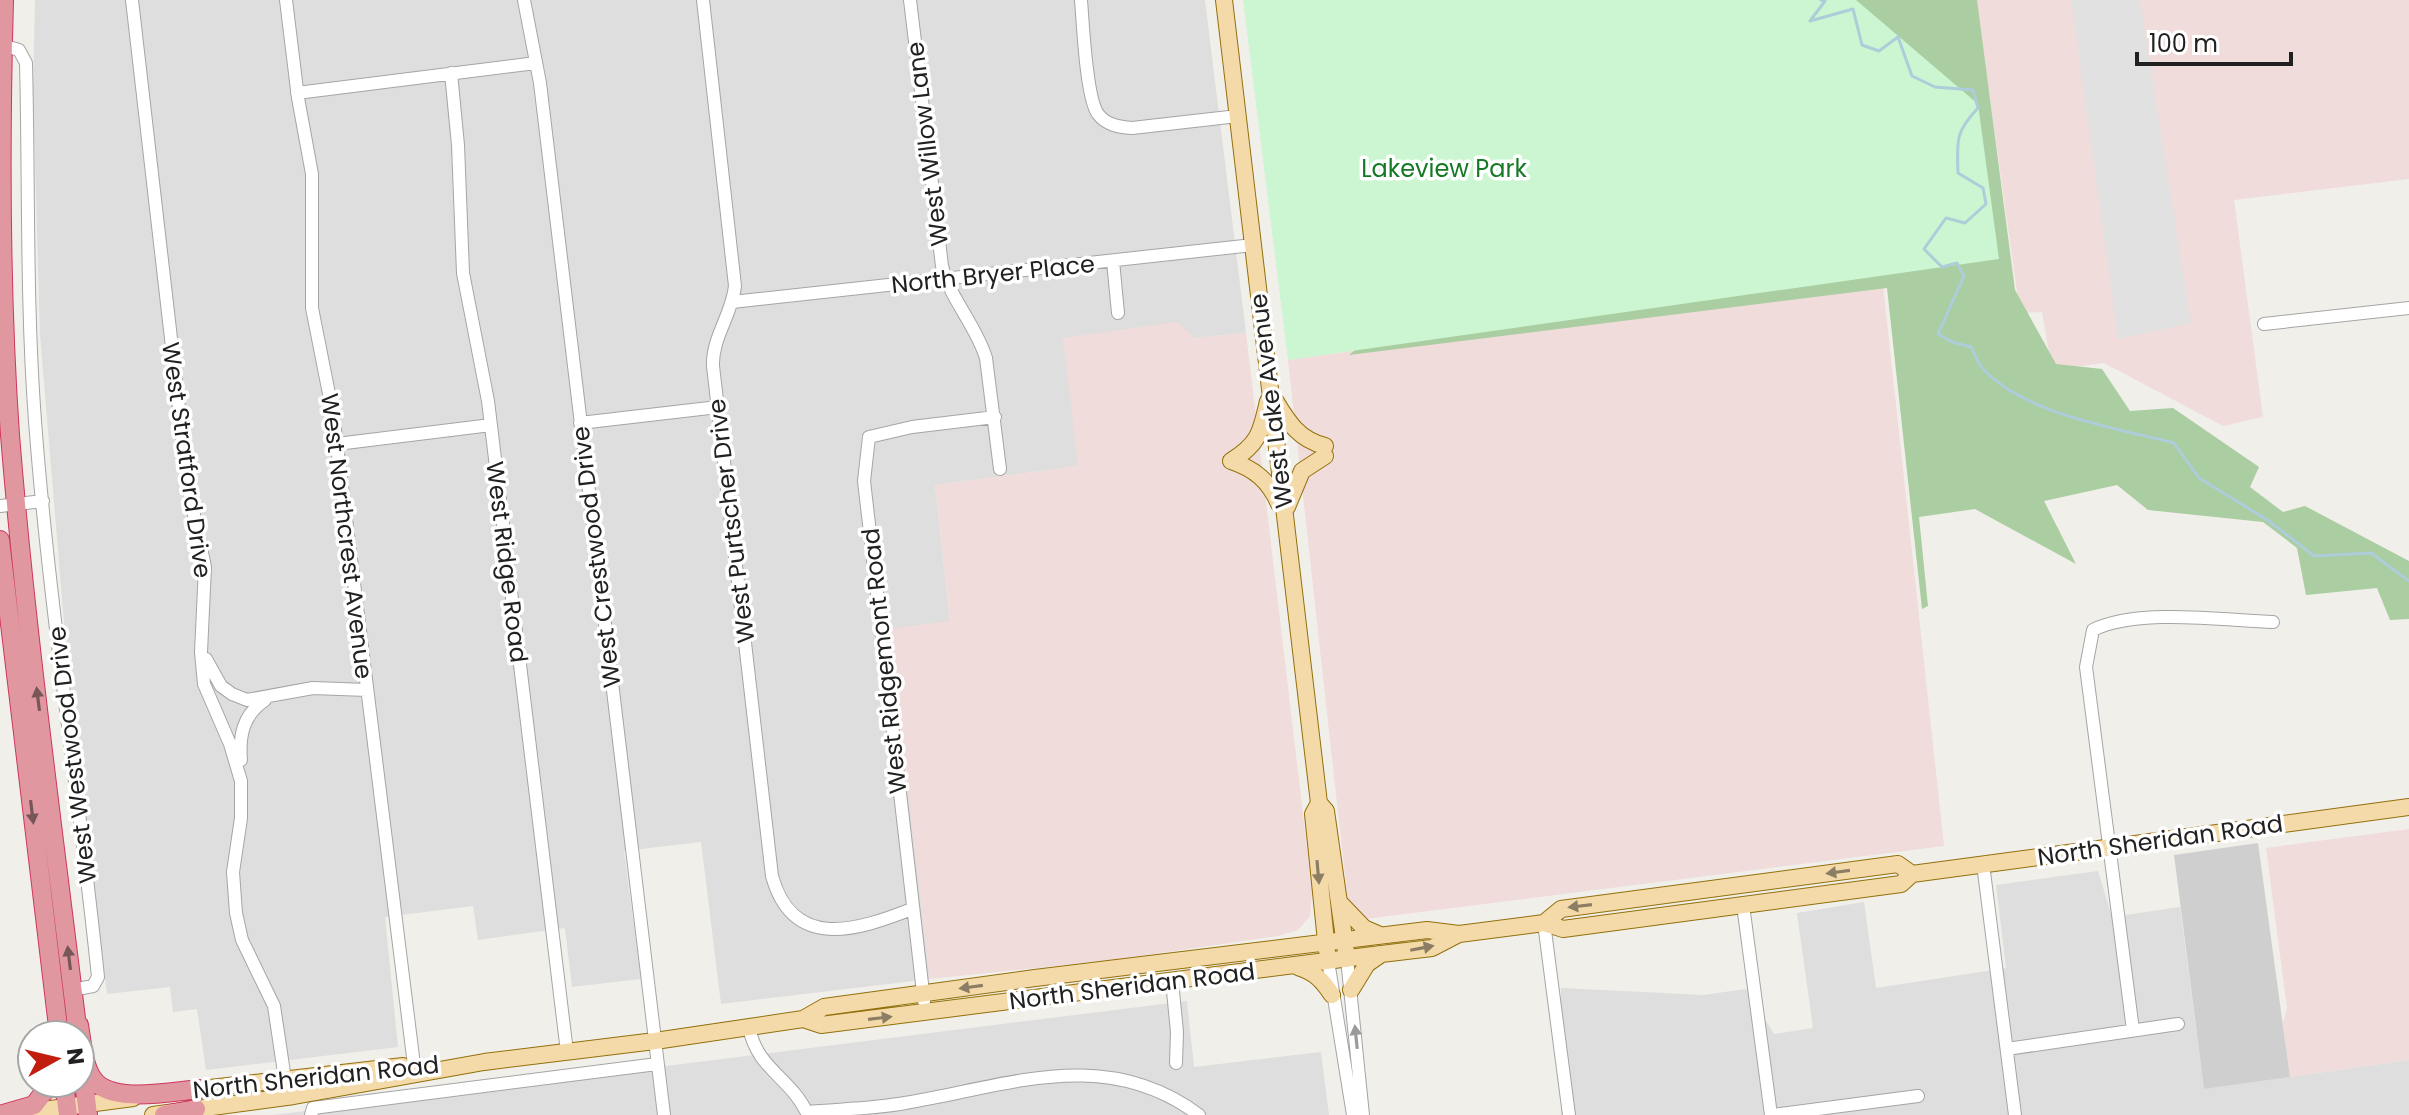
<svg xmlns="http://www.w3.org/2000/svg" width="2409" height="1115" font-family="Poppins,sans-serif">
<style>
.residential{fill:#dfdede}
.commercial{fill:#f0dcda}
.religious{fill:#cfcfcf}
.forest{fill:#aacda1}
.park{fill:#cbf6d1}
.parking{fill:#e1e1e1}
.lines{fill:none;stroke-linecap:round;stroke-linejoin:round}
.stream{stroke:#adcdda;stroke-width:3}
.minor-casing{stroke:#a5a5a5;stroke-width:14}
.major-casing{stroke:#92700c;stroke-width:18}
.highway-casing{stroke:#ce365f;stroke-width:20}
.minor{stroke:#fff;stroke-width:12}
.major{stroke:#f5daa9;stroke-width:16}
.highway{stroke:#e1979f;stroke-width:18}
.oneway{fill:#77565a}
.oneway2{fill:#8b7e65}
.oneway3{fill:#9b9b9b}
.labels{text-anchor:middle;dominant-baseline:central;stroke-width:7;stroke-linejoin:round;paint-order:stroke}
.street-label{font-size:24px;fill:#212121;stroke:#fff}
.park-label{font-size:24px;fill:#157925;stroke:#fff}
</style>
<rect width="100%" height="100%" fill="#f1efe9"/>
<path class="residential" d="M35,0H1205L1246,333L1195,338L1078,466L935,485L950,622L890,630L930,979L721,1004L701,842L624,851L641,979L572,987L565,928L478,940L473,906L385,917L398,1047L206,1070L197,1009L173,1012L170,987L107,994L71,706L40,335L33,91Z
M2098,871L2112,917L2180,907L2204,1089L2409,1060V1115H1561V988L1703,995L1746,989L1774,1034L1813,1028L1797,913L1864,902L1876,988L2006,968L1996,885Z
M1187,1001L1194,1067L1321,1052L1329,1115H273Z"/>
<path class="commercial" d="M1976,0H2409V179L2234,200L2263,417L2223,426L2104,363L2052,370L2042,312L2020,313Z
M1882,276L1944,846L1350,921L1288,360Z
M1177,322L1195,338L1246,333L1312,890L1310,916L1298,930L1278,936L1113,960L930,979L889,629L950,621L935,485L1078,466L1063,338Z
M2409,829V1060L2290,1077L2283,1023L2287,1008L2266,848Z"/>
<path class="religious" d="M2258,843L2290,1077L2204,1089L2174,855Z"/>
<path class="forest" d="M1700,0H1977L2015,290L2056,364L2102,369L2130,411L2173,408L2259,467L2250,487L2283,512L2305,506L2409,561V619L2390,620L2377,588L2306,595L2297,548L2263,522L2148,510L2117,485L2044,501L2076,564L1975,509L1919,517L1928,606L1922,609L1887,288L1349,355L1394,318Z"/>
<path class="park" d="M1243,0H1856L1978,104L1999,259L1288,360Z"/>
<path class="parking" d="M2071,0H2140L2191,323L2118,339Z"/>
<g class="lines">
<path class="stream" d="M1821,0L1825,1L1810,21L1853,9L1862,45L1879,51L1898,37L1912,76L1935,87L1973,90L1978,108C1955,132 1957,141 1958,173L1983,188L1986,204L1965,223L1946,218L1924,249L1942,267L1957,263L1964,276L1938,334L1952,342L1971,347C1975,355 1978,363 1983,369C2025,414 2116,428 2174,443L2199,478L2269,521L2314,556L2371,553L2409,581"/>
<g class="minor-casing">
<path id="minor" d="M132,0L188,486L205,567L201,652L204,684L230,744L241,781V818L233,872L236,913L242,940L274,1006L286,1086
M286,0L298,98L312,174V308L333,414L415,1073
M524,0L540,83L664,1115
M703,0L735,286C732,315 712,337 713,366L772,876C793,952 858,930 912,909
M910,0L942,266C950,299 976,325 986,358L1000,469
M1081,0C1083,23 1086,98 1098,114C1106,125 1119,127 1132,128L1238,116
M2,45L19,50L26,63C29,183 26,302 35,421C49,607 79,791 98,977L93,986L72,990
M451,73L458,145L463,273L488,401L567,1052
M297,93L536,63
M1113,261L1118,313
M732,302L1253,245
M2264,324L2409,308
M580,423L718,407
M337,444L491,425
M0,506L43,501
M206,659L221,686L232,694L247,700L313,688L367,690
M241,760C239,735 243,715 265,700
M1983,864L2015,1115
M1743,905L1771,1115
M1544,923L1569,1115
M1347,959L1363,1115
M1328,961L1353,1115
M1172,981L1177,1032L1176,1063
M924,1001L864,481L869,437L912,427L995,417
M749,1027C757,1070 791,1077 808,1115
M2133,1030L2086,667L2093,630C2138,608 2221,620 2273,622
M2007,1049L2178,1024
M807,1112C839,1109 873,1109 905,1103C1008,1086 1105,1045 1199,1115
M311,1115L313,1108L657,1064
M1772,1115L1918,1096"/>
</g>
<g class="major-casing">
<path id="major" d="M1224,0L1319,803L1326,811L1347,959
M1273,397C1287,420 1297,439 1325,446
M1231,461C1259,444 1261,432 1268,401
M1231,461C1255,469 1269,481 1279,504
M1287,507L1302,471L1325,456
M1319,803L1313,814L1327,951
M1340,903L1364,928L1380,935
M1544,923L1561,909L1898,864L1912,874
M1298,967C1315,972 1323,981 1332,995
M1351,990L1367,964L1380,955
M803,1019L821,1025L1381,954L1432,948L1459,934
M192,1090L403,1066
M21,1113L133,1098
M153,1115L294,1096L484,1062L655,1041L803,1019L824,1007L1035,978L1427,930L1459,934L1544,923L1563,929L1901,884L1912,874L2409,807"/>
</g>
<g class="highway-casing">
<path id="highway" d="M4,0C0,145 0,290 10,435C26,635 54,835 78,1035
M0,540L59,1035
M79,1025C82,1042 83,1065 93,1079C111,1105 173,1091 201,1089
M82,1066L88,1115
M64,1083L68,1115
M0,1115L34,1105L51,1083
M164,1115L196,1109"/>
</g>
<use href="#minor" class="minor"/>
<use href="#major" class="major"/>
<use href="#highway" class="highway"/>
</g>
<defs><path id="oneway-solid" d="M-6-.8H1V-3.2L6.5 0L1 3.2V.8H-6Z" transform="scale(2)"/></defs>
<g class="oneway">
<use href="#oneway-solid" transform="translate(38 699) rotate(-97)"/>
<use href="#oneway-solid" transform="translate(32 812) rotate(83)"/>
<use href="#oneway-solid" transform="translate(69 958) rotate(-97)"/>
</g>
<g class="oneway2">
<use href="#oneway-solid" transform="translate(1318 872) rotate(85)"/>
<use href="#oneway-solid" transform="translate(1838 872) rotate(172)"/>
<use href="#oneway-solid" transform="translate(1580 906) rotate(173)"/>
<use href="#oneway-solid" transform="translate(1422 948) rotate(-11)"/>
<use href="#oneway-solid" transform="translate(971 987) rotate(172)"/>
<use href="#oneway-solid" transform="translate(880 1018) rotate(-7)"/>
</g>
<use class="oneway3" href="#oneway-solid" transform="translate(1356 1037) rotate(-96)"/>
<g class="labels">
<g class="street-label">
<text transform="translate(927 144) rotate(-97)">West Willow Lane</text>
<text transform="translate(993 274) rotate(-6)">North Bryer Place</text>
<text transform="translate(1271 401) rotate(-97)">West Lake Avenue</text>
<text transform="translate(187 460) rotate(82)">West Stratford Drive</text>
<text transform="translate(731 521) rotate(-97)">West Purtscher Drive</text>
<text transform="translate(347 536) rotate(83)">West Northcrest Avenue</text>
<text transform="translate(596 557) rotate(-97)">West Crestwood Drive</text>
<text transform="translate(507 562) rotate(83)">West Ridge Road</text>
<text transform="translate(884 661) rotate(-96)">West Ridgemont Road</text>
<text transform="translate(72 755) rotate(-97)">West Westwood Drive</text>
<text transform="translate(2160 840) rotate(-8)">North Sheridan Road</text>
<text transform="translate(1132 986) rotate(-7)">North Sheridan Road</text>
<text transform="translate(316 1077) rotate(-6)">North Sheridan Road</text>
</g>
<g class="park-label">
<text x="1444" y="168">Lakeview Park</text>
</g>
</g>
<g transform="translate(56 1059) rotate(82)"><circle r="38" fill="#ffffff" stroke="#a6a6a6" stroke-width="2"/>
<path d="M0-6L14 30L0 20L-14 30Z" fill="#c21e10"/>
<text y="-12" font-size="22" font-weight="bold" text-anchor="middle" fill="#212121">N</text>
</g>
<path d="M2137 52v12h154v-12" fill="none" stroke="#212121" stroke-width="4"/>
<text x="2149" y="52" font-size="24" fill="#212121" stroke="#ffffff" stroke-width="6" paint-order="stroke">100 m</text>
</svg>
